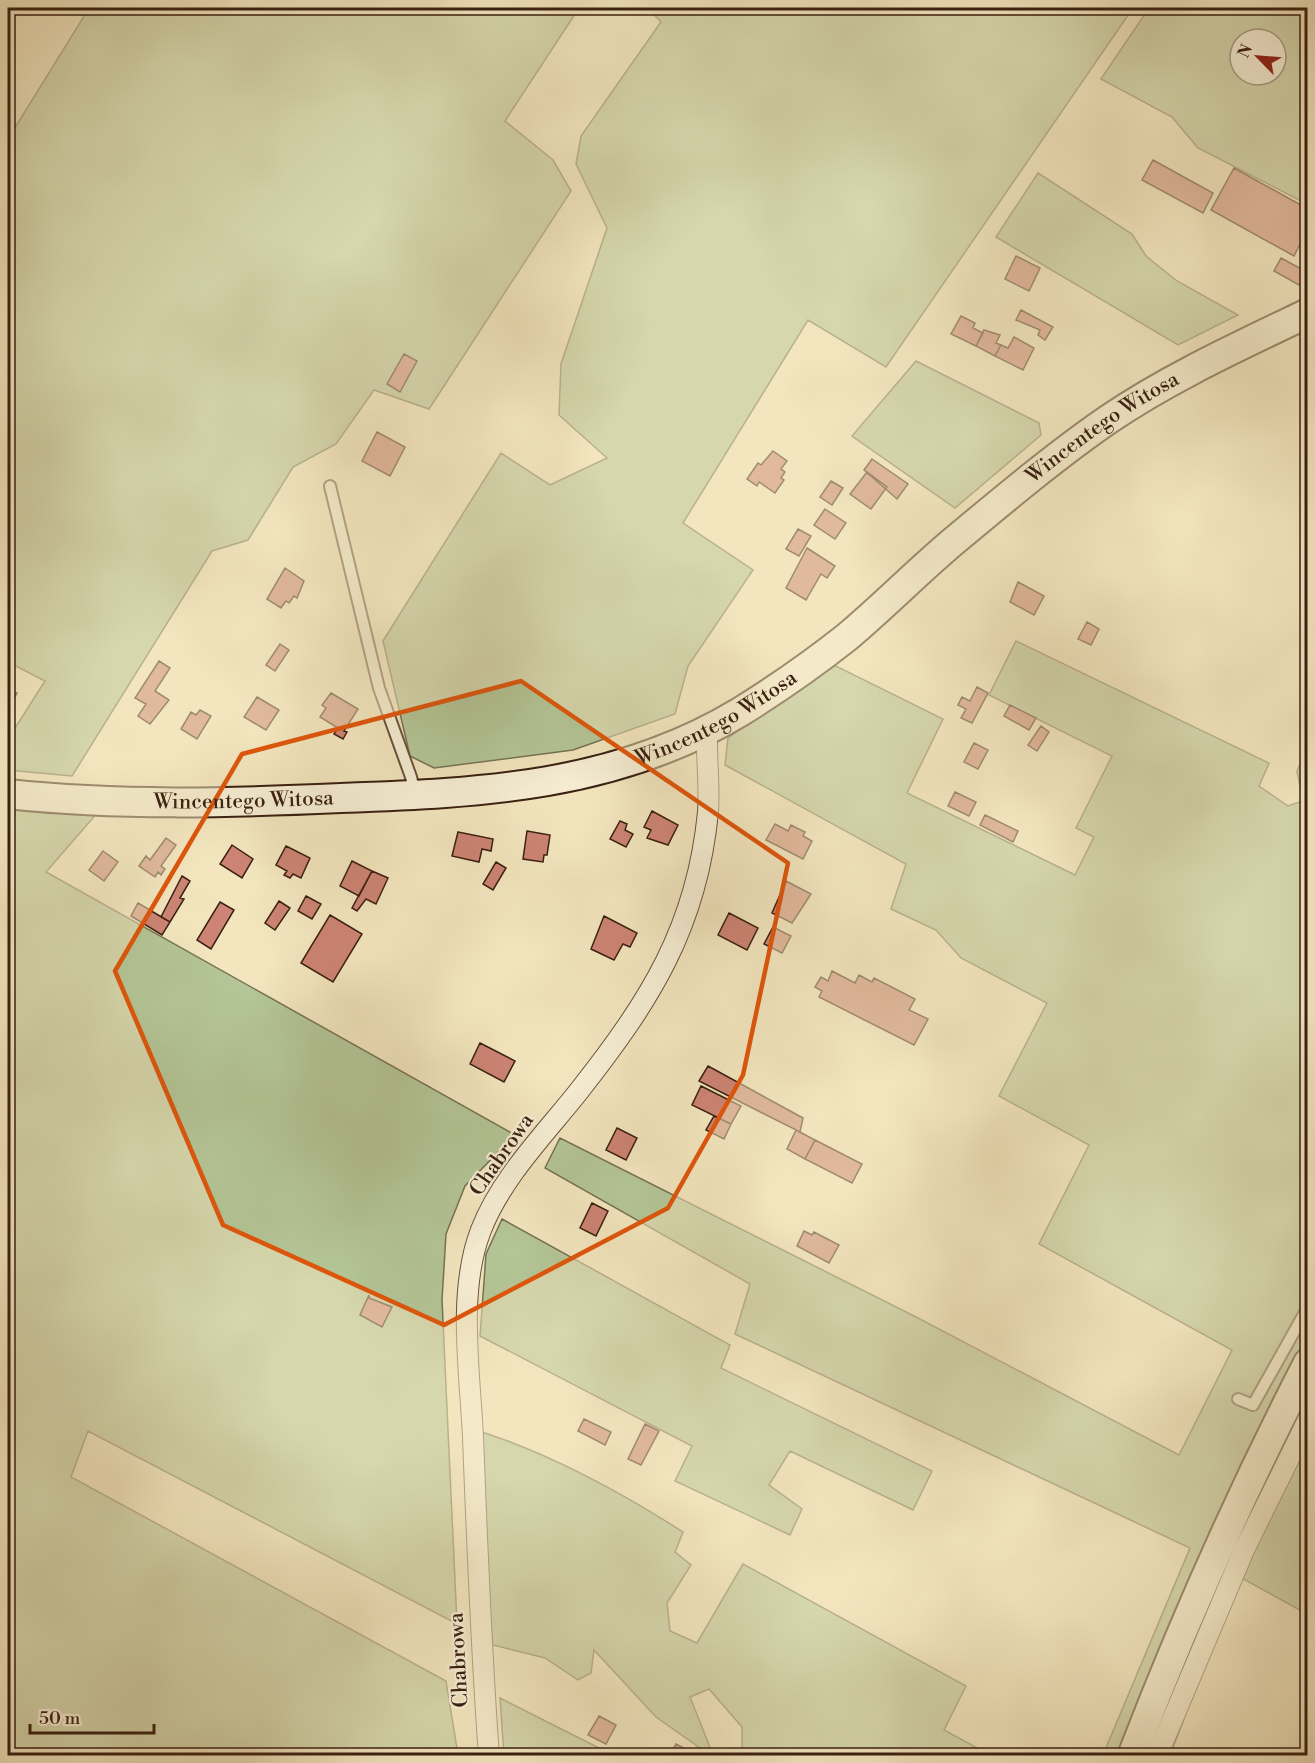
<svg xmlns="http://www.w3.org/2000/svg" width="1315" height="1763" font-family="'Libre Bodoni',serif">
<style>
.green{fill:#b4c697;stroke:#767254;stroke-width:1.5;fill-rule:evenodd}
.building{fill:#cd8474;stroke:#391f11;stroke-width:1.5}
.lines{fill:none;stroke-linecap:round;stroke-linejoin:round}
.service-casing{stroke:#68513c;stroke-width:14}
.minor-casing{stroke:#68513c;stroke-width:22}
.secondary-casing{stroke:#391f11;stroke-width:32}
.service{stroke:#f7efd5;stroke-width:10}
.minor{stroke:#f7efd5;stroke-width:20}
.secondary{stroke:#f7efd5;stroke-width:28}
.marked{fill:none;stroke:#df560c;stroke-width:4.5;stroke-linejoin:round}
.labels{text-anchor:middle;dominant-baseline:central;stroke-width:4.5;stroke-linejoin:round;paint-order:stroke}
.street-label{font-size:21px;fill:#391f11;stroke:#f7efd5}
</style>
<rect width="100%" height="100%" fill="#f3e6bf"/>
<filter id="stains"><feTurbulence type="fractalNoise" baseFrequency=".00333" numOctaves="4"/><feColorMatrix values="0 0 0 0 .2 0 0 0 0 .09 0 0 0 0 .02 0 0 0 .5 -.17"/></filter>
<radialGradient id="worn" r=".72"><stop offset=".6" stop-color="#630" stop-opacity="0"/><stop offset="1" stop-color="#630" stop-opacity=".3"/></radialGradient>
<path class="green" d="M89,8H579L505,121L553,160L571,191L429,409L374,390L336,444L293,467L248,540L212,551L72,776L8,770V739L45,681L8,662V139Z
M648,8H1133L886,367L808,320L683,523L753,570L688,666L675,714L573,750L434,768L410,756L383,641L501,453L550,485L607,458L559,415L561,364L607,228L576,164L581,136L661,22Z
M1149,8H1307V204L1198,148L1172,117L1101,79ZM1240,39H1276V75H1240Z
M1038,173L1132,234L1146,256L1177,281L1238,315L1178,345L996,237Z
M916,361L1039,423L1041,435L955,508L852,436Z
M1016,641L1269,763L1259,786L1288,806L1303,801L1297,771L1307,749V1345L1261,1430L1123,1755H1103L1190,1548L735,1334L750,1284L545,1168L560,1138L916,1317L1179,1455L1232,1350L1039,1244L1089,1145L999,1096L1047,1003L961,958L936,930L891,909L906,864L725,765L728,738L834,665L943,719L907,793L1075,875L1094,837L1076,828L1112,756L989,695Z
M8,794L99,811L46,872L515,1135L465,1186L446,1234L442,1300L457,1624L88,1431L71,1477L446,1681L458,1755L8,1756Z
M502,1219L730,1345L721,1368L932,1471L913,1510L790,1451L769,1485L802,1509L790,1535L675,1481L692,1446L480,1336L486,1254Z
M1307,1381V1614L1240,1577L1182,1709L1183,1722L1170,1755L1143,1756Z
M472,1429C543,1450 621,1492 683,1532L675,1552L691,1565L667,1603L670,1631L697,1643L743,1564L966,1686L944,1730L990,1755H742V1727L709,1689L690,1697L713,1755H710L656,1717L594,1650L591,1673L578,1680L545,1658L481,1642Z
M500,1698L613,1755H504Z"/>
<path class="building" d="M1153,160L1213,193L1203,213L1142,180Z
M1234,168L1308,209V246L1301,242L1294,256L1211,210Z
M1016,256L1040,268L1029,291L1005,279Z
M1281,258L1307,272L1299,285L1274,271Z
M1021,310L1053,327L1045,340L1038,335L1040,330L1016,320Z
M961,316L975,323L973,328L983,333L976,346L951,334Z
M984,330L1000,335L996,343L1001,345L995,356L976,346Z
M1014,337L1034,348L1023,370L995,356L1001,345L1008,348Z
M404,354L417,361L400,392L387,384Z
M377,432L405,447L390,476L362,461Z
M773,451L787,461L781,469L785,472L781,478L784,480L775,493L759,482L757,486L747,479L758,463L761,465Z
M872,459L908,484L897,499L864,470Z
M867,472L887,487L871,509L850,494Z
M831,481L843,488L832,505L820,497Z
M825,509L846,523L835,539L814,525Z
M798,529L811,536L799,556L786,549Z
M807,548L835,566L827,578L821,574L806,600L786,588Z
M285,568L304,581L297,598L294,596L289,603L286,601L281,608L267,599Z
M1018,582L1044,596L1034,615L1010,602Z
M1087,622L1099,629L1091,645L1078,639Z
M280,644L289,650L275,671L266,665Z
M159,661L170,668L155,691L169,700L150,724L138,716L146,704L135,698Z
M977,687L988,693L972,723L961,718L966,709L958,705L962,697L970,701Z
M8,688L17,693L8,711Z
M331,693L358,709L344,731L347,732L343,739L334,734L338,728L320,717L326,708L322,705Z
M257,697L279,710L266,730L244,717Z
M1010,705L1036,718L1029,730L1004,716Z
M200,710L211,716L197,739L181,729L191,712L196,715Z
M1041,726L1049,732L1037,751L1028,745Z
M974,743L988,750L978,769L964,762Z
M955,792L976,802L969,816L948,806Z
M652,811L678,825L668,845L647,838L651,830L644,827Z
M985,815L1018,831L1013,842L980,825Z
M620,821L627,824L625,830L633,834L626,847L610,839Z
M775,824L788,831L791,825L805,832L803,836L812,841L803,859L766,840Z
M527,831L550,835L547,855H544L543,862L523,859Z
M458,832L493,839L491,851L482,849L479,862L452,856Z
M166,838L176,845L161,866L165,869L161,875L158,872L155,877L139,866L146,856L150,860Z
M232,845L253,859L242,878L220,864Z
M286,846L310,858L301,878L293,874L290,878L284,875L287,871L276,865Z
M103,851L118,862L104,881L89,870Z
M352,861L372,871L359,896L340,886Z
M496,862L506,868L493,890L483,884Z
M372,871L388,878L376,904L366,899L357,911L352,908Z
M182,876L190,881L180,898L184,899L170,922L161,917Z
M786,881L811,894L792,923L772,913Z
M306,896L321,904L312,919L298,911Z
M279,901L290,908L275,930L265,923Z
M220,902L234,910L211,949L197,940Z
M138,903L170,922L162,935L131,916Z
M729,913L758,928L747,950L718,935Z
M330,915L362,934L333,982L301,963Z
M604,916L637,933L630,947L623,944L614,960L591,949Z
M773,927L791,936L782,953L764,944Z
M832,971L855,983L859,975L872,982L874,978L915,999L909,1010L928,1019L914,1045L819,997L822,991L815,987L821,977L828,981Z
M480,1043L515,1061L504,1082L470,1064Z
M708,1066L803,1118L800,1132L699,1081Z
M701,1086L741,1106L731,1124L692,1105Z
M714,1116L731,1124L724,1139L706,1130Z
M617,1128L637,1138L626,1160L606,1150Z
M796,1130L815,1140L805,1159L787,1149Z
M815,1140L862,1164L852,1183L805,1159Z
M592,1203L608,1211L596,1236L580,1228Z
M804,1231L812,1235L814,1232L839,1245L829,1263L797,1246Z
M369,1295V1298L392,1307L382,1327L360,1315Z
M584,1419L611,1432L605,1445L578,1431Z
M645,1424L659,1431L641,1465L628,1459Z
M599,1716L616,1725L606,1744L588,1735Z
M676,1744L684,1748L681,1756H669Z"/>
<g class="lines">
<g class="service-casing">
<path id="service" d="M330,486L379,688L411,777L415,793
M1238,1399L1253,1405L1308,1307"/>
</g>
<g class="minor-casing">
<path id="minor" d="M489,1756C481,1649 477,1543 473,1437C470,1373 457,1291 481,1230C501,1178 545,1134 579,1091C649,1002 697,928 708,812C710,785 706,757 707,729
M1157,1756L1244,1550L1308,1420"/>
</g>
<g class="secondary-casing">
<g id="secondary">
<path id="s1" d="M8,794C119,806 229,803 341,798C481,793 616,787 740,712C777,689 813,664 847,637C884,606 918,571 955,540C1003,500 1058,454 1109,419C1171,377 1240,346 1308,313"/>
<path d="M1132,1756C1184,1621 1242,1491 1308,1363"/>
</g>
</g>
<use href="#service" class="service"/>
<use href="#minor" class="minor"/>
<use href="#secondary" class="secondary"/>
</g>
<path d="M0 0H1315V1763H0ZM521,681L788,863L743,1075L668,1208L444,1325L223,1225L115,971L242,754Z" fill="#f3e6bf" fill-opacity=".55" fill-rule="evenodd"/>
<path class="marked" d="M521,681L788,863L743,1075L668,1208L444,1325L223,1225L115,971L242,754Z"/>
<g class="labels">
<g class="street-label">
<text stroke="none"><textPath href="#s1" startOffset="1208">Wincentego Witosa</textPath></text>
<text stroke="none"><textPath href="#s1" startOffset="722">Wincentego Witosa</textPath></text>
<text stroke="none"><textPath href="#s1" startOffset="236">Wincentego Witosa</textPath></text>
<text transform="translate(502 1155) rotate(-55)">Chabrowa</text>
<text transform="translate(459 1660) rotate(-93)">Chabrowa</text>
</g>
</g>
<rect width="1315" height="1763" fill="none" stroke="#f3e6bf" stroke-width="30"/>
<rect x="9" y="9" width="1297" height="1745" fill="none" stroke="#391f11" stroke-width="3"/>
<rect x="15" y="15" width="1285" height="1733" fill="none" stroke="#391f11" stroke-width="1.5"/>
<g transform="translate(1258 57) rotate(295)"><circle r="28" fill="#f7efd5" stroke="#ab9c87" stroke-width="1.5"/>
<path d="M0-4.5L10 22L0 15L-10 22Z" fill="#8f2418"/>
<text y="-9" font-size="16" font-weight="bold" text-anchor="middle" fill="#391f11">N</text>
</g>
<path d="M30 1724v9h124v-9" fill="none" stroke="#391f11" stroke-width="3"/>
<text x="39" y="1724" font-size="18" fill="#391f11" stroke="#f7efd5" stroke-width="4.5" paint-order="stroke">50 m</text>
<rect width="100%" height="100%" filter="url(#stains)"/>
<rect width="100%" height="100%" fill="url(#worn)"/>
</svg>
